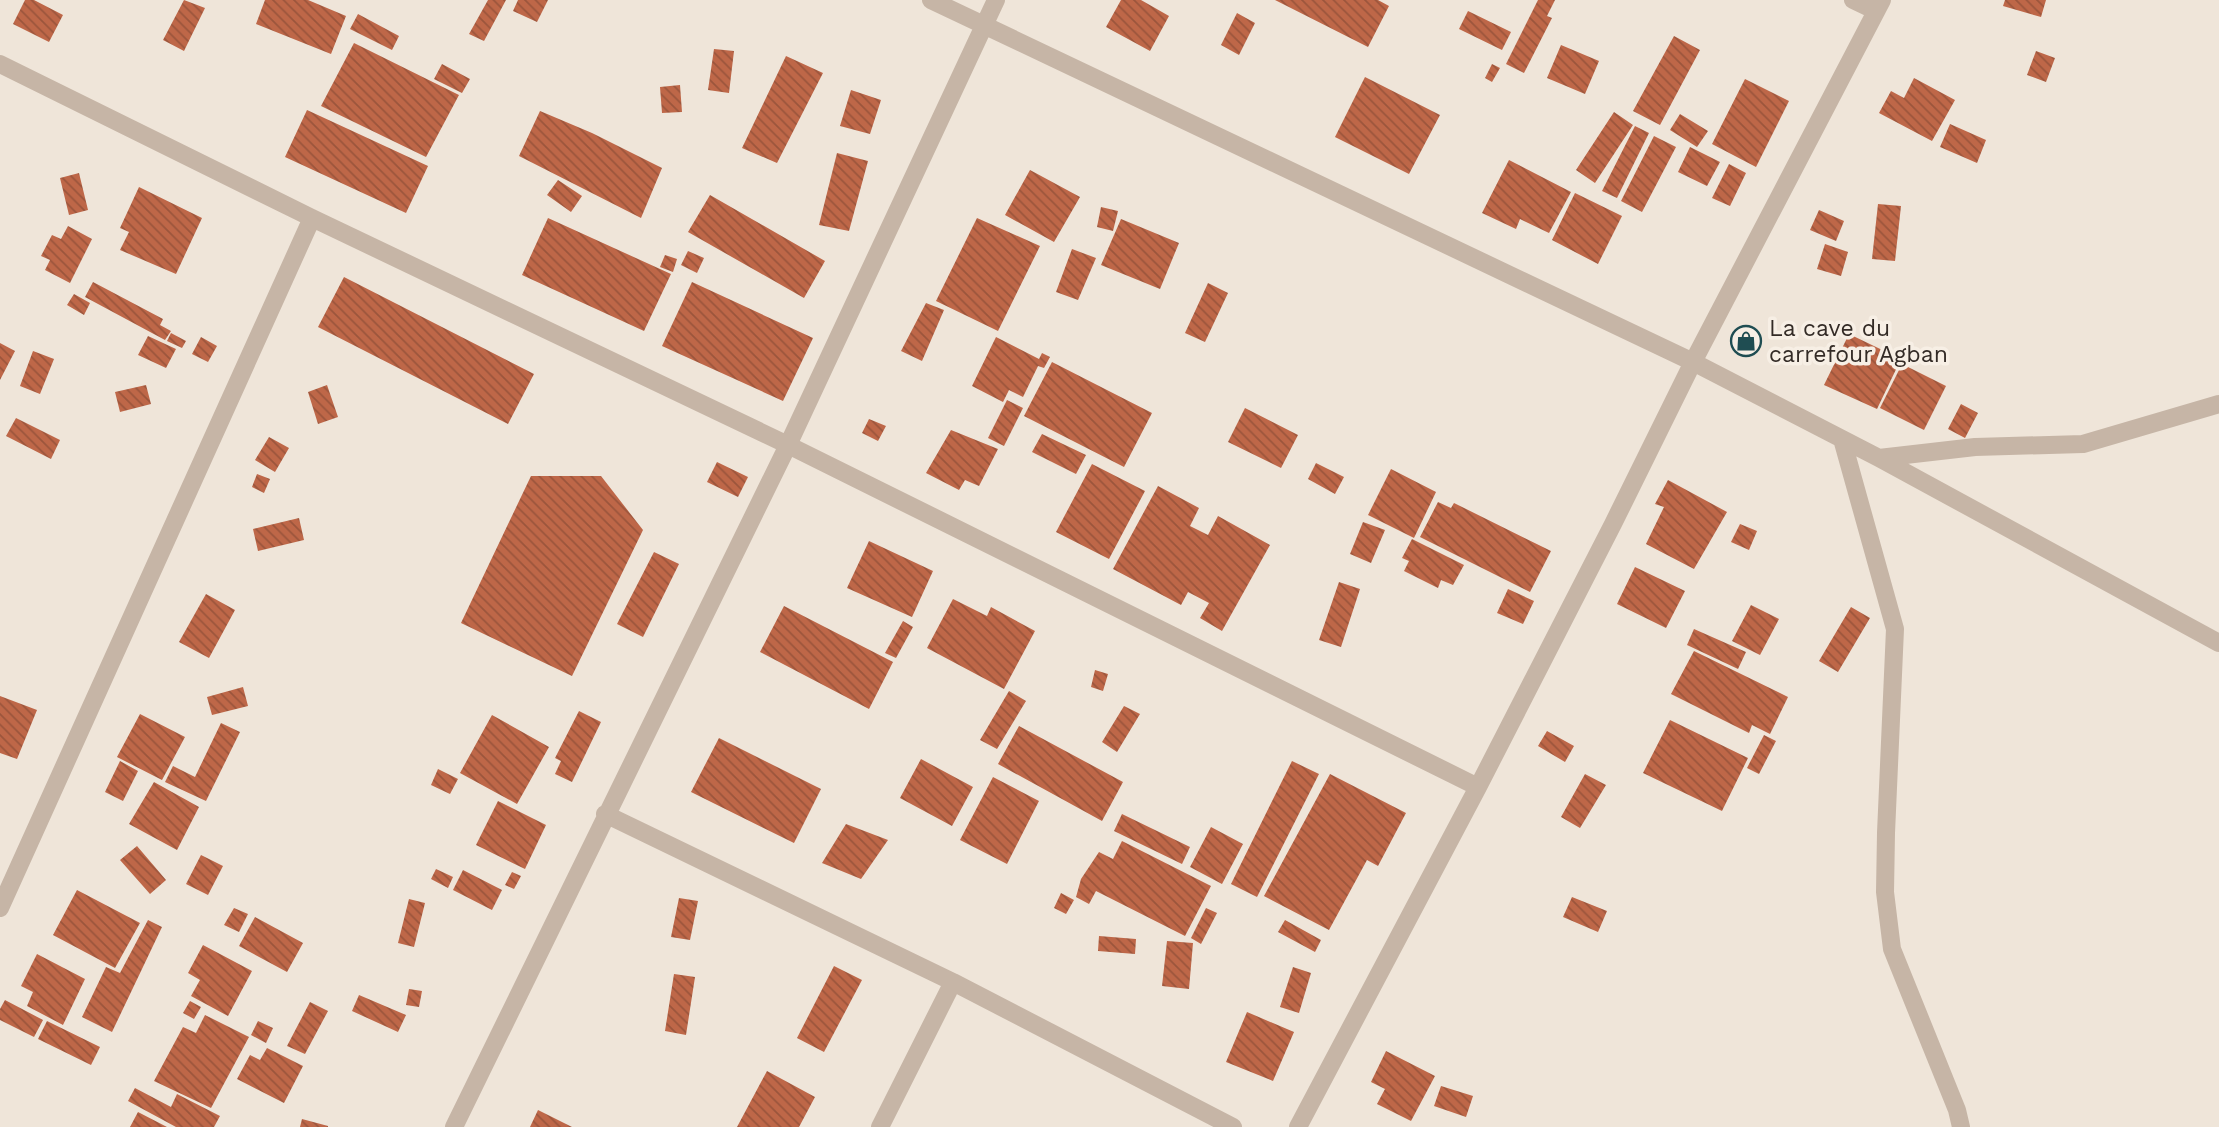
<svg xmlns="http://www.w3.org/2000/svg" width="2219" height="1127" font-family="'Work Sans',sans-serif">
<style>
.building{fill:url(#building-back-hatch)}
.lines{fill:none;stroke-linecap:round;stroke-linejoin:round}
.minor{stroke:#c6b5a6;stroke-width:18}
.labels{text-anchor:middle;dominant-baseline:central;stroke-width:7;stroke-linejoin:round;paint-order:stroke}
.poi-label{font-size:23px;fill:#332b26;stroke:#f7efe5;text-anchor:start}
</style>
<defs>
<pattern id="building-back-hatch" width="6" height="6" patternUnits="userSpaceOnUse" patternTransform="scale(1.75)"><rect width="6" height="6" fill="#be6748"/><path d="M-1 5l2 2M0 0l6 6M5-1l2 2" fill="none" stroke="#9b553c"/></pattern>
</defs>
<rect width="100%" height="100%" fill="#efe5d9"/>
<path class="building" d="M25,0H34L63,15L49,42L13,24Z
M184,0L205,8L184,51L163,40Z
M265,0H308L346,16L331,54L256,24Z
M488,0H506L484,41L469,34Z
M518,0H548L537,22L513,11Z
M1121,0H1141L1169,16L1150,51L1106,27Z
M1275,0H1378L1389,6L1368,47Z
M1538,0H1555L1547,16L1552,18L1524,73L1506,64Z
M2005,0H2046L2041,17L2003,6Z
M1468,11L1511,32L1502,50L1459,29Z
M1237,13L1255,23L1239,55L1221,45Z
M358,14L399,36L392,50L350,29Z
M1674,36L1700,50L1660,125L1633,111Z
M354,43L459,95L426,157L321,106Z
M1561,45L1599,61L1585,94L1547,78Z
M714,49L734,51L729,93L708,90Z
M2036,51L2055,58L2046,82L2027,75Z
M786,56L823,73L777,163L742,148Z
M442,64L470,79L462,93L434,79Z
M1492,64L1500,68L1492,82L1485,78Z
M1365,77L1440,115L1409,174L1335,137Z
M1914,78L1955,100L1932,141L1879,113L1891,91L1904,98Z
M1745,79L1789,101L1756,167L1712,144Z
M680,85L682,112L662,113L660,87Z
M851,90L881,100L870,134L840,126Z
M307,110L428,166L406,213L285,157Z
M540,111L592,133L662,168L641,218L519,156Z
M1614,112L1633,125L1595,183L1576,170Z
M1680,114L1708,131L1697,147L1670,130Z
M1950,124L1986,140L1977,163L1940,147Z
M1635,126L1649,133L1617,198L1602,191Z
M1654,136L1676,147L1642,212L1621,201Z
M1690,147L1720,162L1707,186L1678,172Z
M837,153L868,161L849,231L819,225Z
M1509,160L1571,192L1549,233L1520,219L1516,229L1482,213Z
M1729,164L1746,173L1730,206L1712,198Z
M1030,170L1080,197L1054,242L1005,215Z
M79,173L88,210L69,215L60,178Z
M558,180L582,196L571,212L547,195Z
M139,187L202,218L176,274L120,250L129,232L120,228Z
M1575,193L1622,216L1598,264L1552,240Z
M710,195L825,261L804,298L688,232Z
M1878,204L1901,206L1895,261L1872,259Z
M1101,207L1118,211L1113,231L1097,227Z
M1819,210L1844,221L1836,241L1810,230Z
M548,218L671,274L644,331L522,275Z
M977,218L1040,246L998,331L936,301Z
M1121,219L1179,243L1160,289L1101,265Z
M68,226L92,239L70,283L45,270L50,260L41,256L52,235L61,239Z
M1825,244L1848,252L1841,276L1817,269Z
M1072,249L1096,258L1078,300L1056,292Z
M688,251L704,258L697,273L681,265Z
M665,255L677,259L673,272L660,267Z
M344,277L534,374L508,424L318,327Z
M93,282L163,319L160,325L171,331L165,340L85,297Z
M692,282L813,338L783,401L662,346Z
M1208,283L1228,293L1205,342L1185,333Z
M74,294L90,303L84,315L67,305Z
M926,303L944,310L922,361L901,351Z
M1739,329L1755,336L1748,350L1732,341Z
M171,333L186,341L182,348L167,341Z
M1849,334L1901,359L1877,409L1824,385Z
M148,336L176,349L166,368L138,355Z
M201,337L217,346L208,362L192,354Z
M996,337L1039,359L1042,353L1050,357L1044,368L1038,366L1023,397L1009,390L1003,402L972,386Z
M0,343L15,351L0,380Z
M33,351L54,359L40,394L20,386Z
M1052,362L1152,413L1124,467L1024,416Z
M1902,364L1946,386L1924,430L1880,408Z
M146,385L151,404L120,412L115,392Z
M327,385L338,417L318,424L308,392Z
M1007,400L1023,408L1004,446L988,438Z
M1961,404L1978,413L1965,438L1948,429Z
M1245,408L1298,435L1281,468L1228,442Z
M16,418L60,440L51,459L6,436Z
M869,419L886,426L878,441L862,433Z
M951,430L998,449L979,486L965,480L959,490L926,473Z
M1042,434L1086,455L1076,474L1032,452Z
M269,437L289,448L275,472L255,460Z
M717,462L748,477L738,497L707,482Z
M1316,463L1344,477L1335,494L1308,479Z
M1092,464L1145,491L1109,559L1056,532Z
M1391,469L1436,492L1414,538L1368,515Z
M257,474L270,479L264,493L252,487Z
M531,476H601L643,530L572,676L461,623Z
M1668,480L1727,512L1694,569L1646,544L1664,507L1655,504Z
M1158,486L1199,508L1190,526L1208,535L1218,516L1270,545L1222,631L1200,618L1209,603L1188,592L1181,605L1113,569Z
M1438,502L1451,508L1454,503L1551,551L1530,592L1420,537Z
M299,518L304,540L258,551L253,529Z
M1363,522L1385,530L1371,563L1350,554Z
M1740,524L1757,531L1749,550L1731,542Z
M1412,539L1464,565L1453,585L1441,580L1438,588L1404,571L1409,561L1402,558Z
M869,541L933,571L912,617L847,588Z
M654,552L679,564L643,637L617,624Z
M1635,567L1685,591L1666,628L1617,604Z
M1339,582L1360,589L1341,647L1319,640Z
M1508,589L1534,601L1523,624L1497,613Z
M206,594L235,610L209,658L179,642Z
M953,599L987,616L991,607L1035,631L1004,689L927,648Z
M1751,605L1779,619L1760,655L1732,641Z
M784,606L893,662L869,709L760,652Z
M1851,607L1870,618L1838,672L1819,661Z
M903,621L913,627L896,658L885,653Z
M1694,629L1746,652L1738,669L1687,645Z
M1694,651L1788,697L1770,734L1752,725L1749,733L1671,694Z
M1095,670L1108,674L1103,691L1091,687Z
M243,687L248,706L212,715L207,697Z
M1009,691L1026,701L997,749L980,740Z
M0,696L37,710L17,759L0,753Z
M1124,706L1140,714L1117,752L1102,742Z
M579,711L601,722L572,782L555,774L561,761L555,758Z
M140,714L185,737L162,780L117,757Z
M492,715L549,747L517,804L460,773Z
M1670,720L1748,758L1722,811L1643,773Z
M221,723L240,732L206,801L165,782L173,766L195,777Z
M1019,726L1123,782L1102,821L998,764Z
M1547,731L1574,746L1565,762L1538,746Z
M1764,735L1776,741L1759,774L1747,768Z
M719,738L821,789L794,843L691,792Z
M921,759L973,787L952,826L900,798Z
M120,761L138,771L123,801L105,792Z
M1292,761L1319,774L1257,897L1231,884Z
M438,769L458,779L450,794L431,785Z
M1330,774L1406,813L1378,866L1367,860L1329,930L1264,896Z
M1585,774L1606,785L1580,828L1561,817Z
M993,777L1039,801L1007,864L960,840Z
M154,782L199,807L177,850L129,824Z
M498,801L546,825L525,869L476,845Z
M1122,814L1190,847L1182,864L1114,831Z
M846,824L888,840L861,879L822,863Z
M1211,827L1243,844L1222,884L1190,867Z
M1122,841L1211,886L1185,936L1096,891L1089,904L1076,897L1081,879L1099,852L1113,859Z
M137,846L166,880L150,894L120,860Z
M201,855L223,866L208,895L186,884Z
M436,869L453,877L448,888L431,879Z
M463,870L502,890L492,910L453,890Z
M512,872L521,876L514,889L505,885Z
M77,890L140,923L115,968L53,935Z
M1061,893L1074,900L1066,914L1054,908Z
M1572,897L1607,911L1598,932L1563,917Z
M679,898L698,901L690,940L671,937Z
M409,899L425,903L414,947L398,943Z
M234,908L248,914L239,932L224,925Z
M1206,908L1217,913L1201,944L1191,938Z
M255,917L303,943L287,972L239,946Z
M148,920L162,927L112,1032L82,1017L106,967L120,973Z
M1285,920L1321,940L1315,952L1278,932Z
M1099,936L1136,939L1135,954L1098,951Z
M1167,941L1193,943L1189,989L1162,986Z
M203,945L252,971L228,1016L191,996L200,980L188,973Z
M37,954L85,979L63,1025L27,1006L33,992L21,986Z
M834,966L862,980L824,1052L797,1038Z
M1293,967L1311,973L1299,1013L1280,1007Z
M674,974L695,977L686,1035L665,1031Z
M409,989L422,991L419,1007L406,1005Z
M359,995L406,1015L398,1032L352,1011Z
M5,1000L43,1020L34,1037L0,1020V1009Z
M190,1001L201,1007L194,1019L183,1013Z
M310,1002L328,1011L305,1054L287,1046Z
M1247,1012L1294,1032L1273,1081L1226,1062Z
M205,1015L249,1037L211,1108L154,1081L183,1027L196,1033Z
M47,1021L100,1047L91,1065L38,1039Z
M258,1021L273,1028L266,1043L251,1035Z
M267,1048L303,1066L284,1103L237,1079L250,1055L260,1060Z
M1386,1051L1435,1076L1411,1121L1377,1104L1385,1089L1371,1082Z
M767,1071L815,1097L799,1127H737Z
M1441,1086L1473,1096L1466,1117L1434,1106Z
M135,1088L171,1107L177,1094L220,1116L214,1127H176L128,1101Z
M538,1110L572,1127H530Z
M138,1112L167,1127H130Z
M302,1119L328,1126V1127H300Z"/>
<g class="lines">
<path class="minor" d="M931,0L1693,362L1879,458L2219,643
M1853,0L1876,11
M0,64L312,218L788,445L1478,787
M1842,439L1895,629L1886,833L1885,892L1892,949L1957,1110L1961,1127
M1879,458L1975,447L2083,444L2219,404
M605,814L953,982L1233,1127
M0,908L312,218
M454,1127L788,445L996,0
M880,1127L953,982
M1298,1127L1478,787L1613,524L1693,362L1882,0"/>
</g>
<defs>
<g id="shop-ring" transform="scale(1.575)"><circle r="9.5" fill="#f7efe5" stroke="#1f4d52" stroke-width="1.5"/><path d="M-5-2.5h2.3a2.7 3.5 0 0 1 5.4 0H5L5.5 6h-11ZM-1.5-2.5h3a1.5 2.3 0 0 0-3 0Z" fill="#1f4d52"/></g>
</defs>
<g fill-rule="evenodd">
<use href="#shop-ring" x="1746" y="341"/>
</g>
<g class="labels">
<g class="poi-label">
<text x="1769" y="328">La cave du<tspan x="1769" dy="26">carrefour Agban</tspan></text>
</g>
</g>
</svg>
